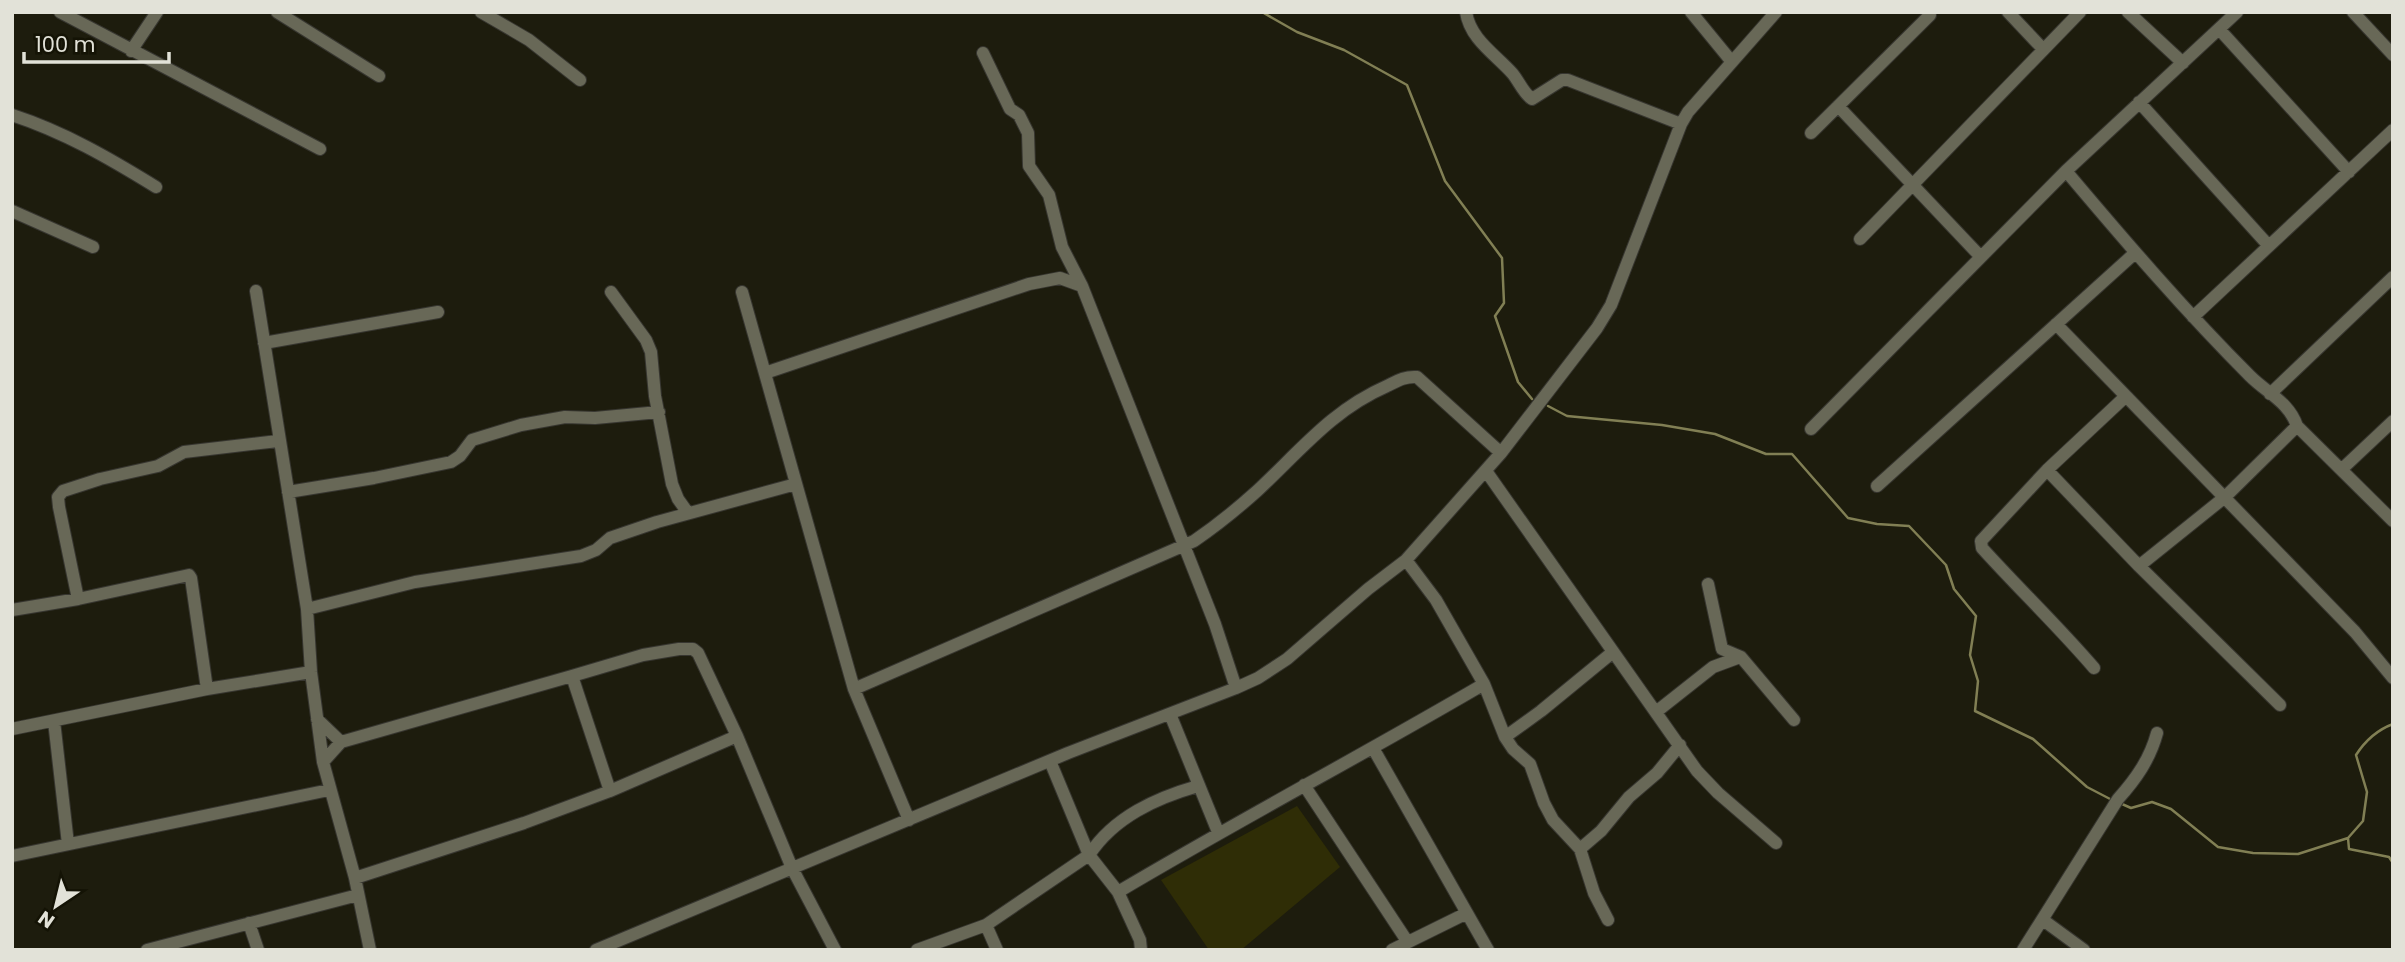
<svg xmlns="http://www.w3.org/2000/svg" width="2405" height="962" font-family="Poppins,sans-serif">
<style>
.green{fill:#2f2d06}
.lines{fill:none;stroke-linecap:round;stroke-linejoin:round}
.stream{stroke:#817f54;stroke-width:2.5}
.street-casing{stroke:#373630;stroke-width:14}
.street{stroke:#686857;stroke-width:12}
</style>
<rect width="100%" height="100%" fill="#1d1c0d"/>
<path class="green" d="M1297,806L1340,867L1241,950H1209L1161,880Z"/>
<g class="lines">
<path class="stream" d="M1262,12L1297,32L1344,50L1407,85L1445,181L1502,258L1504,303L1495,316L1518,382L1532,399
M1548,406L1567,416L1662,425L1715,434L1766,454H1792L1848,518L1877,524L1909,526L1946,565L1954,589L1976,616L1970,655L1978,681L1975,711L2033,739L2087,787L2112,800
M2393,724C2377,730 2365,741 2356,755L2367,792L2363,821L2348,838L2349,849L2389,857L2393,863
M2122,804L2131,808L2152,802L2171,809L2218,847L2253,853L2298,854L2348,838"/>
<g class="street-casing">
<path id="street" d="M60,12L320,149
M277,12L379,76
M481,12L529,40L580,80
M1466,12C1470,39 1495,54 1512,73C1519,81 1523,93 1532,99L1562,80H1568L1681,124
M1691,12L1732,62
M2008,12L2043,49
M2128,12L2183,63
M2353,12L2393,55
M2219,29L2349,172
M131,51L157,12
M983,53L1010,109L1019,115L1028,133L1029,166L1049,195L1062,247L1082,286
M2139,102L2269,246
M1838,106L1980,256
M12,115C64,132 109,158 156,187
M1811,133L1930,15
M2066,171C2125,241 2185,311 2250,376C2267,393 2289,402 2297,426L2393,521
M12,211L93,247
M1860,239L2080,12
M256,291L307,609L311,672L323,762L355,878L370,950
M611,292L646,340L651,352L655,396L672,484L678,499L688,513
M742,292L854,689L909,820
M2193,317L2393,130
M2056,324L2355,632L2393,678
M264,343L438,312
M765,373L1029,284L1060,278L1082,286L1215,624L1236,688
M2270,394L2393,277
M1811,429L2066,171L2237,12
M2342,469L2393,421
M2047,470L2139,566L2280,705
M1486,471L1697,771L1718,793L1776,843
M1877,486L2135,253
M288,492L374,478L451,462L460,456L472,440L521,425L565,417L595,418L659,412
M1406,560L1436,600L1484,684L1505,737L1513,749L1530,764L1544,803L1553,820L1580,849L1594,893L1608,920
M2139,566L2225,497L2297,426
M1708,584L1722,649L1741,657L1794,720
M78,599L59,507L58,497L63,491L100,479L158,466L184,452L278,441
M307,609L415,582L581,556L596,550L610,538L657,522L796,484
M12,610L78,599L189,575L191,578L207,689
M2094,668C2058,626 2019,589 1982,548L1981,541L2047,470L2125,397
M854,689L1194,541C1216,526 1237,509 1257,491C1300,451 1332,410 1387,386C1397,381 1405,376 1417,377L1501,453
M1656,712L1713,667L1740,657
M1170,714L1218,832
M317,719L341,742
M54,721L68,844
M12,729L207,689L311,672
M1505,737L1541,711L1613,652
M1373,748L1488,950
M1050,761L1089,855L1118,892L1140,940L1141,950
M323,762L341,742L572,676
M1304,785L1407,941
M610,791L572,676L643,655L679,649H693L698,653L737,736L792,868L835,950
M1580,849L1601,831L1629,797L1657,773L1680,745
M12,856L329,790
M355,878L524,823L610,791L737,736
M1118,892C1239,820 1363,755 1484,684
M2043,920L2084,950
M249,923L258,950
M986,925L997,950
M147,950L358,895
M596,950L1068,753L1236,688L1258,678L1287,659L1368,589L1406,560L1501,453L1597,328L1611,305L1681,124L1688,112L1776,12
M917,950L986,925L1089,855C1114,817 1156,798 1198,786
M1392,950L1467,913
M2023,950L2118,799C2136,779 2150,759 2157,733"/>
</g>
<use href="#street" class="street"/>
</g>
<rect width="2405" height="962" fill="none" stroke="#e2e2d8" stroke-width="28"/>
<g transform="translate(56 906) rotate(215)" stroke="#141305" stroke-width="5" paint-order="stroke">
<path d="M0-5L12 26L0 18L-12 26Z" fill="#e2e2d8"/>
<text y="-10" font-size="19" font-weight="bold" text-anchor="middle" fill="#e2e2d8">N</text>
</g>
<path d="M24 52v10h145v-10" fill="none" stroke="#e2e2d8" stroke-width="3.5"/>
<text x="35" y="52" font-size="21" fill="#e2e2d8" stroke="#141305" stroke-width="5" paint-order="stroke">100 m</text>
</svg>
